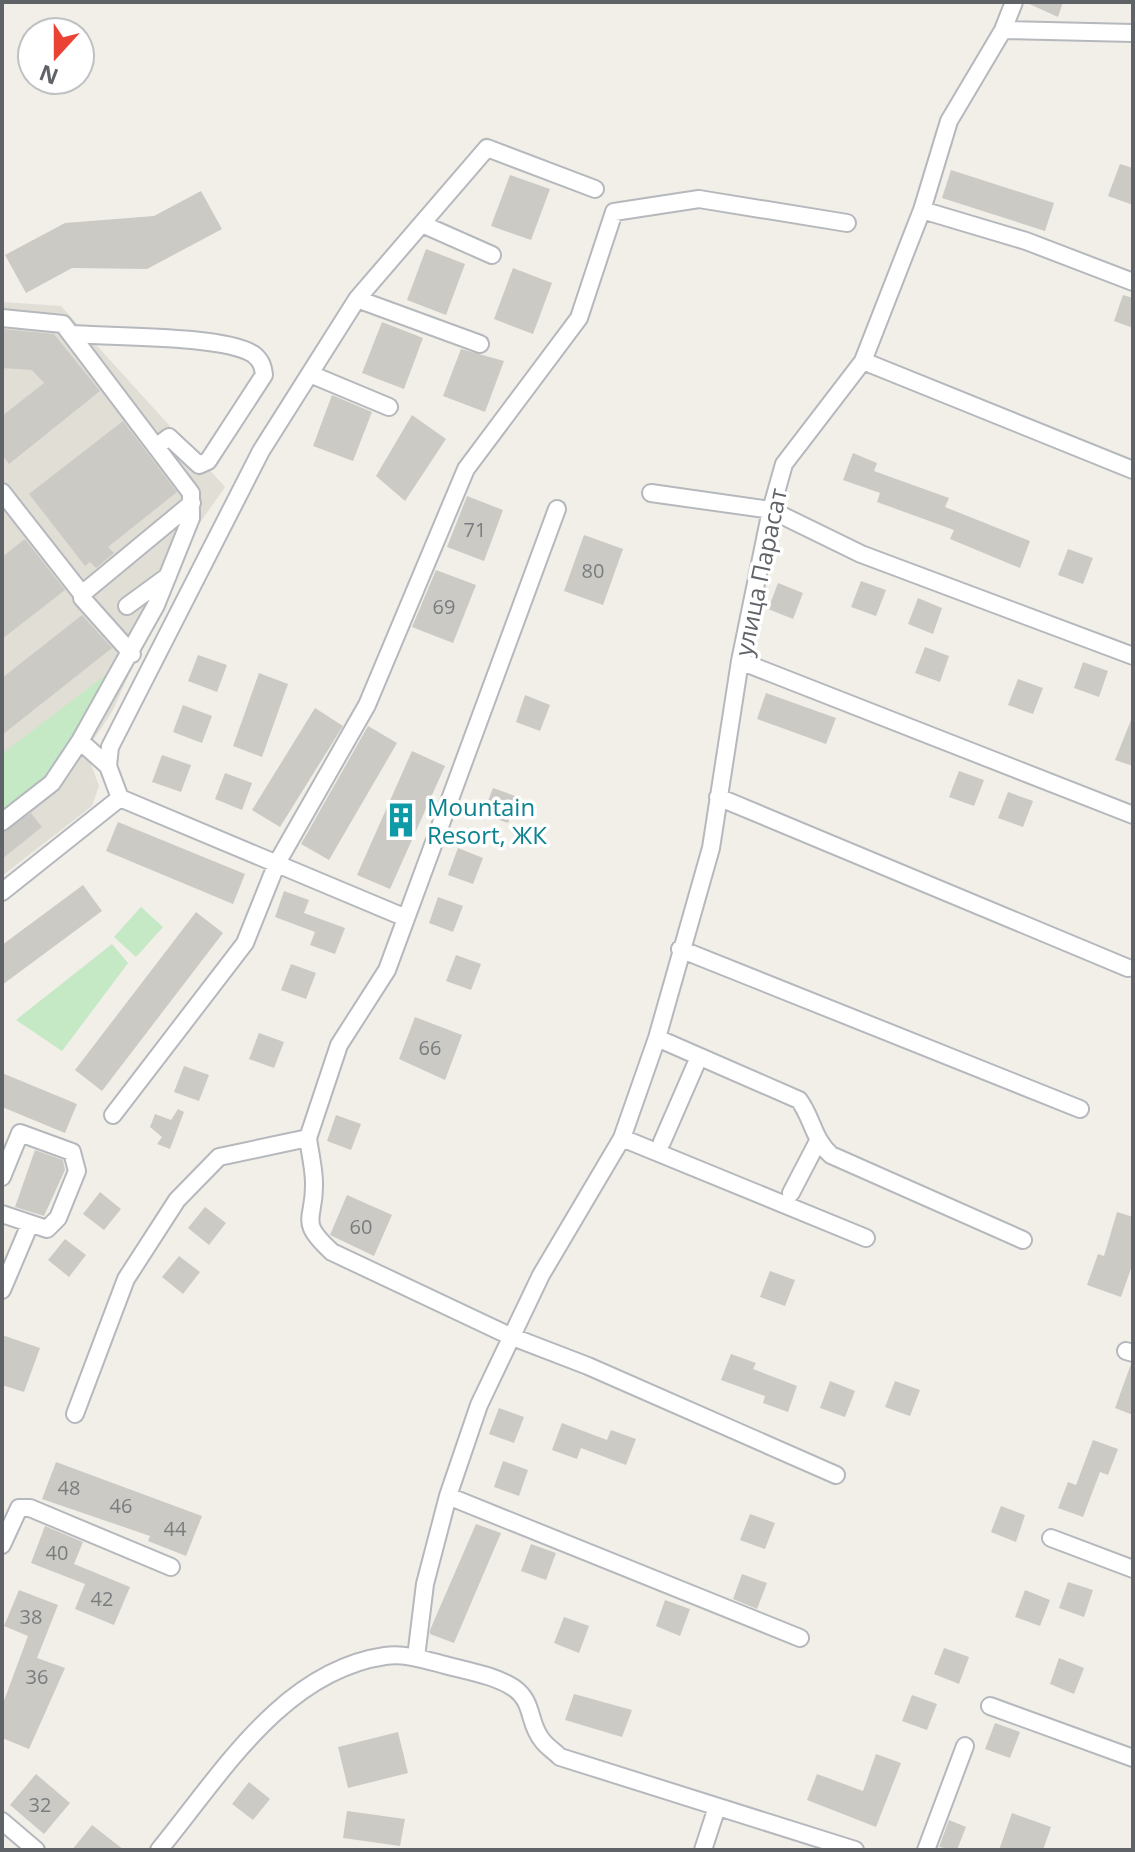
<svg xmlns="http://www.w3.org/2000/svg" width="1135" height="1852" font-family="'Open Sans',sans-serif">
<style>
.education{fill:#e1ded6}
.green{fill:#c5e8c5}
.building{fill:#cccac5}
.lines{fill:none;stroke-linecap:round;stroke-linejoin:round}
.minor-casing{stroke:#b5b8bc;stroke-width:20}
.minor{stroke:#fff;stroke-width:16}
.labels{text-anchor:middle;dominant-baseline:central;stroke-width:7;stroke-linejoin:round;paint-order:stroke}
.number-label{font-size:20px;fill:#7a7d7f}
.street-label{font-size:24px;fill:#5f6368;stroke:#fff}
.culture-label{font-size:24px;fill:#0d838f;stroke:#fff;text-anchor:start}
</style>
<rect width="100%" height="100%" fill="#f1efe8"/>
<path class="education" d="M2,302L61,306L225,487L194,531L112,712L86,751L99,786L92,806L2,876Z"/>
<path class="green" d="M108,673L52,773L2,815V754Z
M141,907L163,927L136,957L114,937Z
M112,944L128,963L62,1051L16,1020Z"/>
<path class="building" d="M1025,2H1063L1058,17Z
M1120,164L1133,168V205L1108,196Z
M951,170L1054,203L1045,231L942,198Z
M510,175L550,189L531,240L491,226Z
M201,191L222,229L147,269L72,268L26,293L5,255L65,223L154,216Z
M426,249L465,264L446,315L407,300Z
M513,268L552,283L533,334L494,319Z
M1123,295L1133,298V328L1114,321Z
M382,322L423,338L404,389L362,373Z
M2,329L54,334L100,391L9,464L2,455V416L44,383L32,370L2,368Z
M461,349L504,361L485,412L443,396Z
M332,395L372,412L353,461L313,446Z
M412,415L446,439L405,501L376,476Z
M123,421L177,492L108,547L114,553L96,568L90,562L85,566L29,494Z
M853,453L877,463L874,471L949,498L945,507L1030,541L1020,568L950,539L954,530L877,502L880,493L843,480Z
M467,496L503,510L484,561L447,547Z
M584,535L623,549L603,605L564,591Z
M25,539L65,590L2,639V557Z
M1068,549L1093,558L1083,584L1058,575Z
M436,570L476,585L453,643L412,627Z
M861,581L886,590L876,616L851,607Z
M778,583L803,593L793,619L768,609Z
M918,598L942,608L933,634L908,624Z
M82,615L112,648L2,735V678Z
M925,647L949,656L940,682L915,673Z
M198,655L227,665L217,692L188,681Z
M1083,662L1108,671L1099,697L1074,688Z
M259,673L288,684L262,757L233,746Z
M1018,679L1043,688L1033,714L1008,705Z
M766,693L836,718L826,744L757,719Z
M525,695L550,705L540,731L516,722Z
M183,705L212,716L202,743L173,732Z
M315,708L343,726L280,827L252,810Z
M1133,715V766L1115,760Z
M368,726L397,743L329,860L301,844Z
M412,751L445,766L390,889L357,875Z
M162,755L191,765L181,792L152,782Z
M959,771L984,780L974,806L949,797Z
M225,773L252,783L242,810L215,799Z
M493,788L518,797L508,823L483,814Z
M1008,792L1033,801L1023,827L998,818Z
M31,813L42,827L2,859V833Z
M118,822L245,874L233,904L106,851Z
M458,848L483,858L473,884L448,875Z
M83,885L102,911L2,985V945Z
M284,891L309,900L304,913L345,928L335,954L310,945L315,932L275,917Z
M438,897L463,906L453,932L429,923Z
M196,912L223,933L102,1091L75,1070Z
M456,955L481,964L471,990L446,981Z
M291,964L316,973L306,999L281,990Z
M415,1017L462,1035L445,1080L399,1059Z
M259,1033L284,1042L274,1068L249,1059Z
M184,1066L209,1075L199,1101L174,1092Z
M2,1073L77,1104L65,1133L2,1107Z
M178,1109L184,1112L170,1149L157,1144L162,1137L150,1127L155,1114L171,1120Z
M336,1115L361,1124L351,1150L327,1141Z
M35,1150L63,1160L65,1170L44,1216L15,1207Z
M100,1192L121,1209L104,1230L83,1214Z
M347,1195L392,1215L374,1256L330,1235Z
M205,1207L226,1223L209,1245L188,1228Z
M1117,1212L1133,1217V1263L1121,1297L1087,1285L1098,1254L1104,1256Z
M65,1239L86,1255L69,1277L48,1260Z
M179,1256L200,1272L183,1294L162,1277Z
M770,1271L795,1280L785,1306L760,1297Z
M2,1335L40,1348L24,1392L2,1385Z
M731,1354L756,1363L753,1369L797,1386L788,1412L763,1403L765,1396L721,1380Z
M1131,1364H1133V1415L1115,1408Z
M830,1381L855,1391L845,1417L820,1408Z
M895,1381L920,1390L910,1416L885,1407Z
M499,1408L524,1417L514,1443L489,1434Z
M562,1423L607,1440L611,1430L636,1439L626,1465L581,1448L577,1459L552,1450Z
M1093,1440L1118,1449L1108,1475L1100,1472L1083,1517L1058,1508L1068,1482L1076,1485Z
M503,1461L528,1470L519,1496L494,1487Z
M56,1462L202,1516L186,1556L148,1541L150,1536L42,1499Z
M1001,1506L1025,1515L1016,1542L991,1532Z
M750,1514L775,1523L765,1549L740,1540Z
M476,1524L501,1533L454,1643L430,1634V1630Z
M45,1526L83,1542L74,1564L130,1587L114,1625L75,1609L85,1584L31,1563Z
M531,1544L556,1553L546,1580L521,1571Z
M742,1574L767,1583L757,1609L733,1599Z
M1068,1582L1093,1590L1084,1617L1059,1608Z
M19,1590L58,1605L37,1658L65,1668L29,1749L2,1738V1706L28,1636L4,1626Z
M1025,1590L1050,1600L1040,1626L1015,1617Z
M665,1600L690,1609L680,1636L656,1626Z
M564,1617L589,1626L579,1653L554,1643Z
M944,1648L969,1657L959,1684L934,1674Z
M1059,1658L1084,1668L1074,1694L1050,1684Z
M574,1694L632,1710L622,1737L565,1720Z
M912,1695L937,1704L927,1730L902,1721Z
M995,1723L1020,1732L1010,1758L985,1749Z
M398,1732L408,1773L348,1788L338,1747Z
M876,1754L901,1763L876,1827L807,1800L817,1774L863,1791Z
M36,1774L70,1803L44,1834L10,1805Z
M249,1782L270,1799L253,1820L232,1804Z
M347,1811L405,1819L400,1846L343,1838Z
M1012,1813L1051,1827L1043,1850H999Z
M949,1820L966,1827L957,1850L939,1847Z
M92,1825L124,1850H72Z"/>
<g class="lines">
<g class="minor-casing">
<path id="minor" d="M1003,30L1133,33
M922,210L1026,241L1133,282
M422,224L492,255
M357,299L480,344
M2,318L63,324L191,493V518L156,605L80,741L52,783L2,822
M73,334C112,337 223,335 253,354C261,360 263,366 264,375L208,461L199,465L169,437L156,447
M863,361L1133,470
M310,374L389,407
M2,492L82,594
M651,493L771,510L861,554L1133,656
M127,606L168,576
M132,654L82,598V594L192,503
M740,661L1133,815
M80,741L108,766
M718,797L1128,968
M120,798L108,766L110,747L261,451L357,299L487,148L595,189
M2,892L120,798L406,918
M680,949L1080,1109
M657,1038L799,1100C813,1119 813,1139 831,1155L1023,1240
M113,1115L245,943L277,863L367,705L466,469L579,318L614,212L699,199L847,223
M308,1138C310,1153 314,1169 314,1183C315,1221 297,1220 332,1252L510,1336L588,1366L836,1475
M622,1138L866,1238
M662,1142L699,1057
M2,1177L20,1133L72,1152L77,1171L58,1218L47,1229L2,1214
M791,1193L817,1143
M2,1290L30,1224
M1126,1351L1133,1353
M75,1414L126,1279L177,1200L219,1157L308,1138L339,1045L387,970L557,509
M448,1496L800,1638
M1051,1538L1133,1569
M2,1545L19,1508H30L171,1567
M416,1657L425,1584L448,1496L479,1405L541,1275L622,1138L657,1038L711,848L740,661L771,510L784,464L863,361L922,210L949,121L1003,30L1014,2
M990,1706L1133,1758
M2,1821L36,1850
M159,1850C220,1776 282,1671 385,1656C405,1653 426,1660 445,1665C467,1671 494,1675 514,1688C534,1702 528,1723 542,1740C546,1746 554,1751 560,1757L855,1850
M703,1850L717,1807
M926,1850L965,1746"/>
</g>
<use href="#minor" class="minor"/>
</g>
<defs>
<g id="building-bare" transform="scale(2.76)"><path d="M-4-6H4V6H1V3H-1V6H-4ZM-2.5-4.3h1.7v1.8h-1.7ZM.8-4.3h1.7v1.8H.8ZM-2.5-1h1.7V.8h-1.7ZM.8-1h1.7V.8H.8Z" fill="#0f9aa8" stroke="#fff" stroke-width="2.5" paint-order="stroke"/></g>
</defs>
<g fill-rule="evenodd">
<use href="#building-bare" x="401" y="820"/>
</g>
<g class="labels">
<g class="number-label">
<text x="475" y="529">71</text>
<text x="593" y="570">80</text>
<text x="444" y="606">69</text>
<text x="430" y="1047">66</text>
<text x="361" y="1226">60</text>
<text x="69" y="1487">48</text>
<text x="121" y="1505">46</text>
<text x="175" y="1528">44</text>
<text x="57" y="1552">40</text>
<text x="102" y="1598">42</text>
<text x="31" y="1616">38</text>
<text x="37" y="1676">36</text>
<text x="40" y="1804">32</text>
</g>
<g class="street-label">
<text transform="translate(760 572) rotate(-78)">улица Парасат</text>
</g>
<g class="culture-label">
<text x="427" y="806">Mountain<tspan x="427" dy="28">Resort, ЖК</tspan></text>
</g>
</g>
<rect width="1135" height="1852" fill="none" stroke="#5f6368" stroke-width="8"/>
<g transform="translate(56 56) rotate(201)"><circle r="38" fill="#ffffff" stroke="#bfc1c3" stroke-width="2"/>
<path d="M0-6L14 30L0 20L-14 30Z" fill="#ea4335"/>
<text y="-12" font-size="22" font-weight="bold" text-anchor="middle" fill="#5f6368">N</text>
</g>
</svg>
